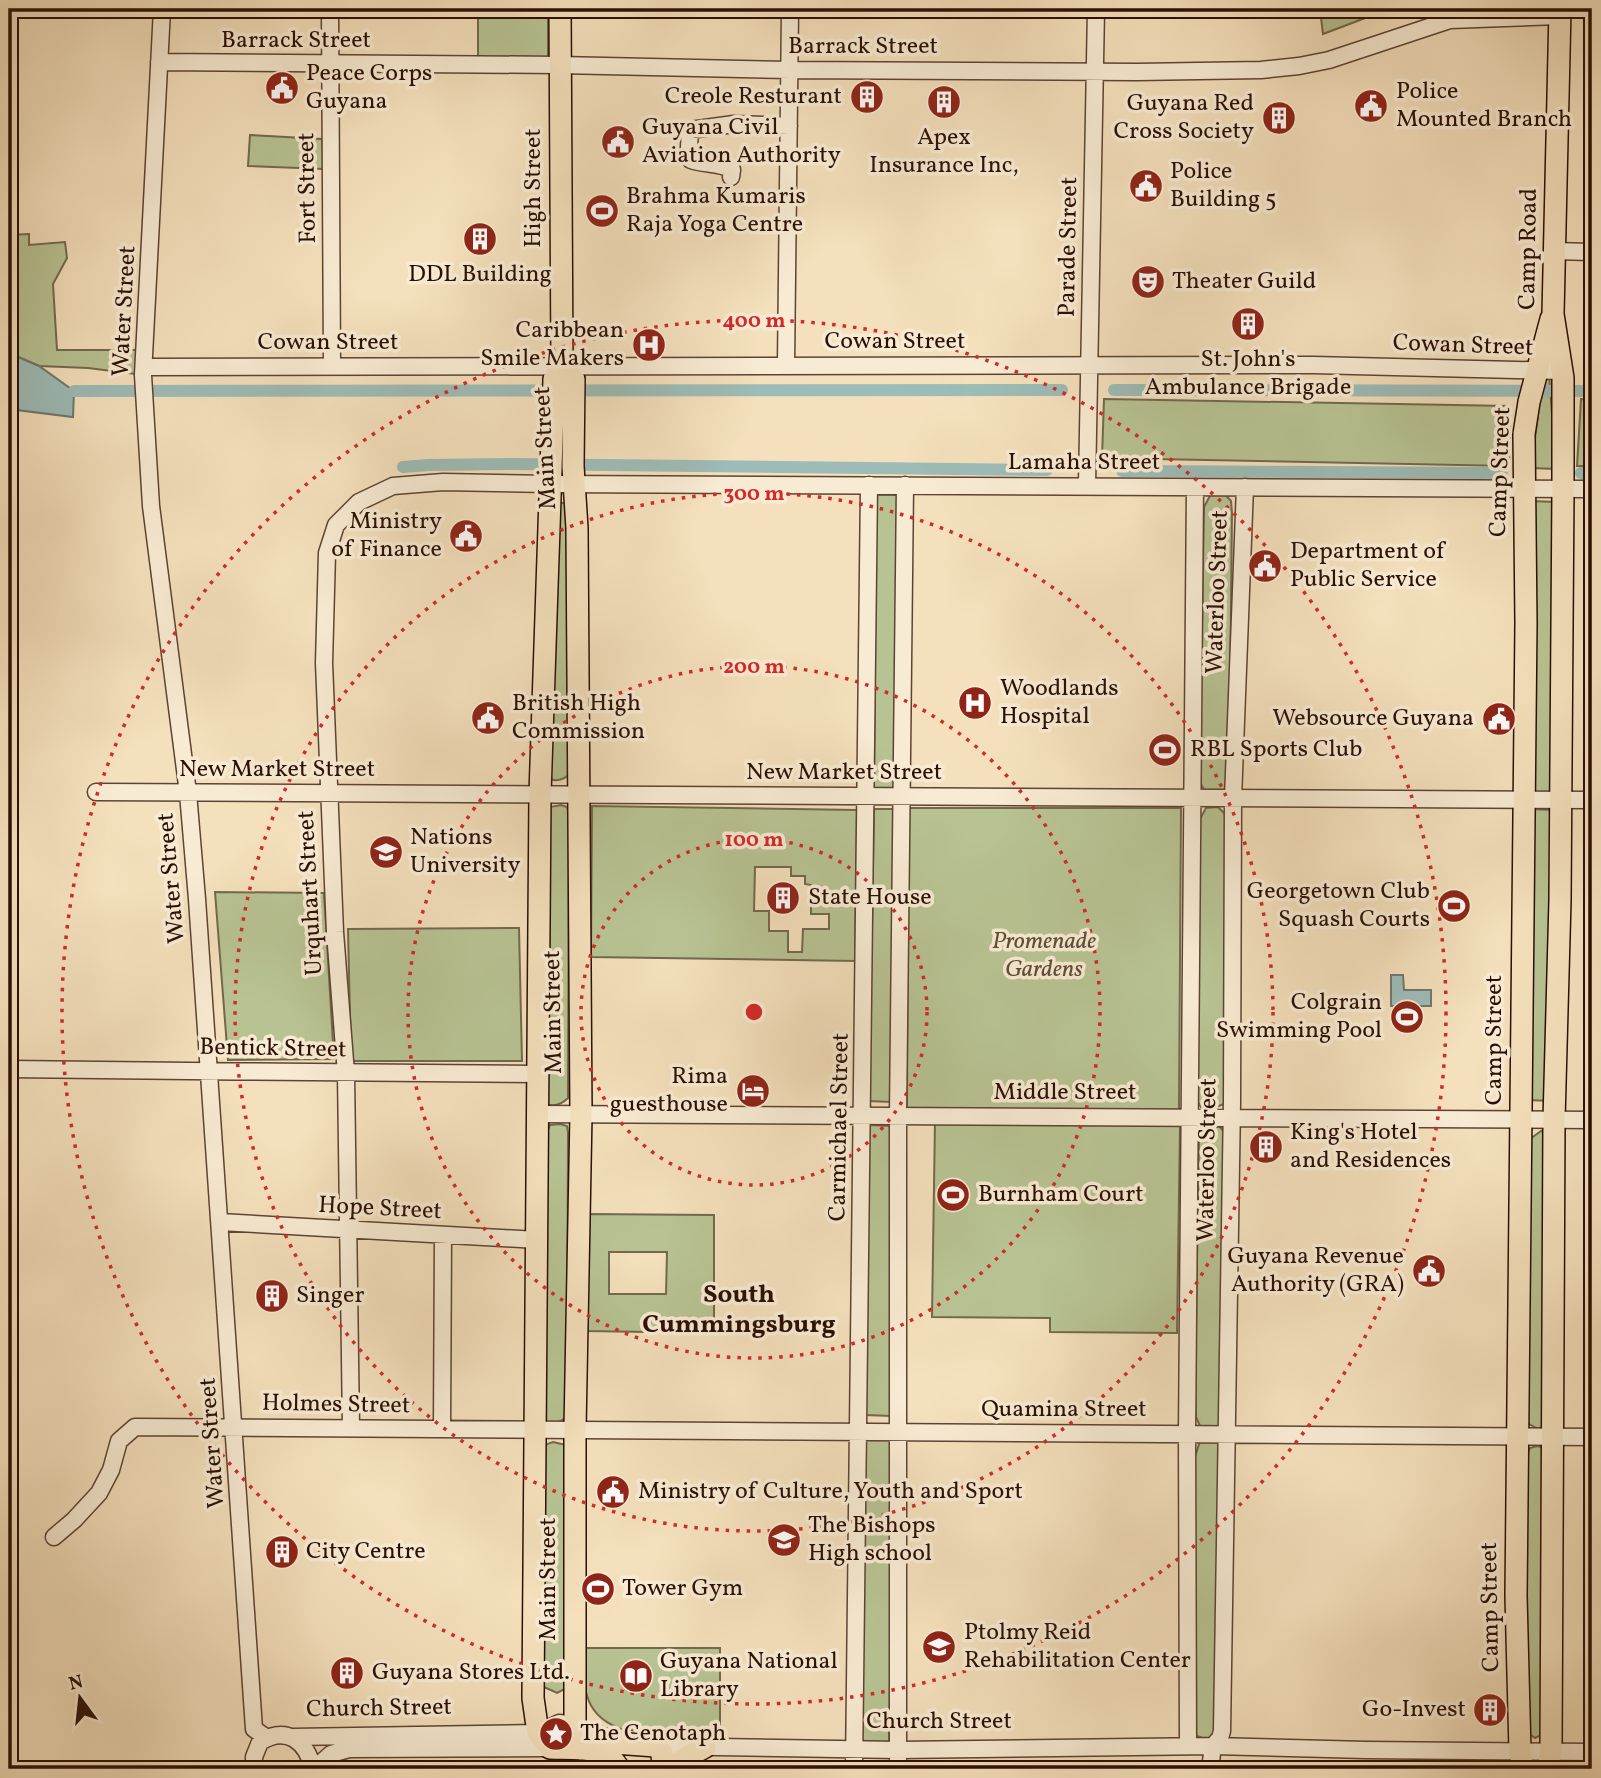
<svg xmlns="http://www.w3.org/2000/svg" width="1601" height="1778" font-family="Vollkorn,serif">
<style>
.green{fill:#b8c393;stroke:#72694c;stroke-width:2;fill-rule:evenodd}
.water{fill:#9dbcb7;stroke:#6f7770;stroke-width:2}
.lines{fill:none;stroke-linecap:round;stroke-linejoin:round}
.stream{stroke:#6f7770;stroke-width:3.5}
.canal{stroke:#9dbcb7;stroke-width:12}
.minor-casing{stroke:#5d4333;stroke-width:19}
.major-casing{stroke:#2b0f05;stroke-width:24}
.minor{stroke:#f8ebd3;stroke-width:16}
.major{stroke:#f4e0bc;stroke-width:21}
.ring{fill:none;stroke:#d62828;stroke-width:3.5;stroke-dasharray:3.5 7}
.labels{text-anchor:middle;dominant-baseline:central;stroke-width:7;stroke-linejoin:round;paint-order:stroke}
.street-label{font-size:24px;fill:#2b0f05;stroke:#f8ebd3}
.poi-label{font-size:24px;fill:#2b0f05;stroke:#f8ebd3;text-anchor:start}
.park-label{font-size:24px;font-style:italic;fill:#5c4e37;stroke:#f8ebd3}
.neighbourhood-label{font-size:26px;font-weight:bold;fill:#2b0f05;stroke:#f8ebd3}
.centre{fill:#d62828;stroke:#f8ebd3;stroke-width:3.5}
.ring-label{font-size:21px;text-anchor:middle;font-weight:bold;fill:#d62828;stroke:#f8ebd3;stroke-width:7;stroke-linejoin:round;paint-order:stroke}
</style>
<rect width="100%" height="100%" fill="#f4e0bc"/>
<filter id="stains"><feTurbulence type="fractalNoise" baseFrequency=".00286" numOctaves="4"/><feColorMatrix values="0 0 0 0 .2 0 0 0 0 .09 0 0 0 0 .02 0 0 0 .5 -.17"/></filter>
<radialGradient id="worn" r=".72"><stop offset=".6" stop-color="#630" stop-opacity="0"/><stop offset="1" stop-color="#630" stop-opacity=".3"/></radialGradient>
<path class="green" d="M548,9V57H478V10Z
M1320,9H1389L1323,34Z
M250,135L322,139L324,169L248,166Z
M29,234V245L65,242L67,258L53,284L57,350H145L143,375L88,368L39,366L9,353V235Z
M1547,347L1556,469L1531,468Z
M1104,399L1510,406L1509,466L1102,458Z
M1581,399L1592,400V466H1577Z
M1223,492L1231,501L1232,513L1229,790L1206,793L1201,784L1200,752L1204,507L1211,494Z
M876,495H897L895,788H874Z
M1530,501L1557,502L1553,793L1530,792Z
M560,503H568L571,773C565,779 558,782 550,779Z
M561,805L567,807L569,814L568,1098C562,1104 554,1107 546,1104L550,807Z
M592,806L857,810L855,961L591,957ZM791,867V876H805V884L811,885V914H829V929H803L802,952H788V931H769V911H754L755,867Z
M1218,807L1226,815L1227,827L1225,1075L1224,1104L1211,1109L1201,1107L1196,1099L1199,821L1206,808Z
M908,808H1181L1179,1110L907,1109Z
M874,809H895L890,1102L869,1101Z
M1527,809L1555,810L1551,1101L1527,1100Z
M215,892L324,893L334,1059L228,1060Z
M519,928L522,1061H351L348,929Z
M935,1121L1180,1125L1177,1333L1050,1332V1318L932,1317Z
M560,1124L567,1126L568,1132L567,1416C562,1422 554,1425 546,1422L544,1417L547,1132L550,1125Z
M868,1125L894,1126L891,1416L865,1415Z
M1218,1125L1226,1134L1223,1423L1218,1427L1200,1426L1196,1417L1195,1385L1199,1139L1205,1126Z
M1541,1131L1545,1132L1547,1425L1538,1429L1529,1424L1526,1419L1530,1139Z
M586,1214L714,1215V1333L585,1331ZM609,1252H667L666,1294H609Z
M864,1437H894L889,1744L860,1743Z
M1201,1438L1220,1442L1217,1733L1208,1740L1197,1736L1194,1729L1195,1457Z
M553,1442L566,1445L565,1689L557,1693L544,1687L541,1651L543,1450L547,1444Z
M1537,1446L1545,1448V1733L1535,1738L1525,1731L1527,1455L1530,1448Z
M583,1648H720V1734L624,1730C581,1716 584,1686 583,1648Z"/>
<path class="water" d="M9,353L39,366L74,391L73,417L9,409Z
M1391,975H1403L1404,990H1431V1006H1391Z"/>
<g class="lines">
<path class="stream" d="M341,1765L482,1766
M859,1766H893
M904,1766L1205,1767
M687,1767L848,1766
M1216,1767L1501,1768"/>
<path class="canal" d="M1114,390L1592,391
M74,391L1062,390
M403,467L428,465L513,464L1047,470
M1122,471L1502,473
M1581,473L1592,474
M647,1769V1767"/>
<g class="minor-casing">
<path id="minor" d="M162,9L143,375L151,506L188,793L197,899L254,1729L267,1738
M330,9L332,366
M159,62L559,65L790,70L1137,72L1261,70L1299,66L1329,60L1450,20L1559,16
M731,177L732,170C720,162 704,165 691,160L689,147L690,130L734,124L789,126
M1554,251L1592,252
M786,365L790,9
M144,367L1313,365L1562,371
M1087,485L1096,9
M96,792L1592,800
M9,1069C185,1070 361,1074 537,1074
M537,1114L1592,1120
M220,1222L537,1240
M351,1428L346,1074L335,932L324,663L327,553L336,525L359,502L393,486L443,482L550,484L1592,489
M442,1429L443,1235
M54,1537L74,1520L99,1493L111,1470L119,1441L135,1427L1592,1437
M293,1737L538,1733L559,1723L575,1725
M656,1746L898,1750L1213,1746L1366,1750L1592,1752
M1188,1746L1187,1433L1195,487
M254,1769V1757L260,1742C287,1725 307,1742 313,1769
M314,1769L331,1754L349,1749L550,1748
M854,1769L869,485
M898,1769V1114L905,485
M1210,1769L1213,1746L1220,1738L1222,1731L1232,1102L1233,799L1245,487"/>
</g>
<g class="major-casing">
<path id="major" d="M560,9L562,366
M562,366L554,379L540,794L533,1698L538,1733L550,1748C574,1749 606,1744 619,1769
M562,366L574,379L573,466L577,528L581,1114L575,1429V1725L580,1749
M588,1733L614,1743L656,1746L662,1753L663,1769
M672,1769L683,1759L705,1747
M1523,1769L1520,1752L1516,1596L1526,623L1524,434L1529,402L1551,319
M1548,1769L1551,1751L1554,1120L1560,900L1563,489V378L1553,314L1560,9"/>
</g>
<use href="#minor" class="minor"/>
<use href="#major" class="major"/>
</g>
<g class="ring">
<circle cx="754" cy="1012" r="173"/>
<circle cx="754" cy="1012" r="346"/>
<circle cx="754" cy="1012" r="519"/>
<circle cx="754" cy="1012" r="692"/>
</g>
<defs>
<g id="civic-disc" transform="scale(1.75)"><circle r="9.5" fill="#8f2418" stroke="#f8ebd3"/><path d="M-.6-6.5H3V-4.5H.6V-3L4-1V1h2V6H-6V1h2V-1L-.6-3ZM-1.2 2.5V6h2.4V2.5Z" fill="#fff"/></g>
<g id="building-disc" transform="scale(1.75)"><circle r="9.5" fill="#8f2418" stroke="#f8ebd3"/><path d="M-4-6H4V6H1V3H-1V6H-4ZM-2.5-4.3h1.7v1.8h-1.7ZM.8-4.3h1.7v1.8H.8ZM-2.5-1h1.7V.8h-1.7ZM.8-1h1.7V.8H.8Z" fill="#fff"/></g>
<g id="stadium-disc" transform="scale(1.75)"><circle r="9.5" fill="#8f2418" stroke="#f8ebd3"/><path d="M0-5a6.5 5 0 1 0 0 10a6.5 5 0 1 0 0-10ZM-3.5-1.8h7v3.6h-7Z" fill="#fff"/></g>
<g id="theatre-disc" transform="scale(1.75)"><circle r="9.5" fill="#8f2418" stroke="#f8ebd3"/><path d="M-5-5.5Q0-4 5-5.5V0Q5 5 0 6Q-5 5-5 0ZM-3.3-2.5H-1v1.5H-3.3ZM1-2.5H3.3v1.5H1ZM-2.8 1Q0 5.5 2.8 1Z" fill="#fff"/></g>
<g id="hospital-disc" transform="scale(1.75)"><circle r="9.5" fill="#8f2418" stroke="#f8ebd3"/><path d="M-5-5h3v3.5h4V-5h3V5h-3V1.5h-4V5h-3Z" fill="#fff"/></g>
<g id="school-disc" transform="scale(1.75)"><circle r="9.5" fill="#8f2418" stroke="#f8ebd3"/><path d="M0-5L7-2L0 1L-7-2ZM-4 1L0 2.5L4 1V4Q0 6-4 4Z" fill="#fff"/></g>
<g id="hotel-disc" transform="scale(1.75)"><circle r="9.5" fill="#8f2418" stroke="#f8ebd3"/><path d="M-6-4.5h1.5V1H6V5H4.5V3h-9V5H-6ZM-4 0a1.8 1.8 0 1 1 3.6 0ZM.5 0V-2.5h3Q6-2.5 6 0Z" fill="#fff"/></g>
<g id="library-disc" transform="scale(1.75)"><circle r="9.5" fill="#8f2418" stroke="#f8ebd3"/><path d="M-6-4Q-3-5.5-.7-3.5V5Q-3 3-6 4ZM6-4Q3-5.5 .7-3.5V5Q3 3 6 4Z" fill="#fff"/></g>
<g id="sight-disc" transform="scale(1.75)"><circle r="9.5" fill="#8f2418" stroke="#f8ebd3"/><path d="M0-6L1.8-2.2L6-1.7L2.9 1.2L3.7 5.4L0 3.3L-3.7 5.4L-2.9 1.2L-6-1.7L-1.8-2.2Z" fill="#fff"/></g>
</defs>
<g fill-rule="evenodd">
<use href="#civic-disc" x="282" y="88"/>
<use href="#building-disc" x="867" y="97"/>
<use href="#building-disc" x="944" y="102"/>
<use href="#civic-disc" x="1371" y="106"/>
<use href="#building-disc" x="1279" y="118"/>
<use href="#civic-disc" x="618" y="142"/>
<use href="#civic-disc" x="1146" y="186"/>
<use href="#stadium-disc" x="602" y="211"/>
<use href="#building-disc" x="480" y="239"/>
<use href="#theatre-disc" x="1148" y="282"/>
<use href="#building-disc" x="1248" y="324"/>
<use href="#hospital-disc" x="649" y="345"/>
<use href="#civic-disc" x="466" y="536"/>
<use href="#civic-disc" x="1265" y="566"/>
<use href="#hospital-disc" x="975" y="703"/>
<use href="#civic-disc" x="488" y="718"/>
<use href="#civic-disc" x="1499" y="719"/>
<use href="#stadium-disc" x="1165" y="750"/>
<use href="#school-disc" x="386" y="852"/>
<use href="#building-disc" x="783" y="898"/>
<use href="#stadium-disc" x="1454" y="906"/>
<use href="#stadium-disc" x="1407" y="1017"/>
<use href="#hotel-disc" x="753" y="1091"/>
<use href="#building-disc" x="1266" y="1147"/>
<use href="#stadium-disc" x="953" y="1195"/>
<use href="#civic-disc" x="1429" y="1271"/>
<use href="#building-disc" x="272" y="1296"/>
<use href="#civic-disc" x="613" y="1492"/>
<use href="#school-disc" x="784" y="1540"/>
<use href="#building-disc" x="282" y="1552"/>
<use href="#stadium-disc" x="598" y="1589"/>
<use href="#school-disc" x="939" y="1647"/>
<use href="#building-disc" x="347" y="1673"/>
<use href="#library-disc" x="636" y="1676"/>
<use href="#building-disc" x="1490" y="1710"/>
<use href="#sight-disc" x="556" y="1734"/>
</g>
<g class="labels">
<g class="street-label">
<text x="296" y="41">Barrack Street</text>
<text x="863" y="47">Barrack Street</text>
<text transform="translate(308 188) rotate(-91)">Fort Street</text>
<text transform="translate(534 188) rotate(-90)">High Street</text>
<text transform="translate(1069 247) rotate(-89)">Parade Street</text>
<text transform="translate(1529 249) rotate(-89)">Camp Road</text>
<text transform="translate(125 311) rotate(-87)">Water Street</text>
<text x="895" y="342">Cowan Street</text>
<text x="328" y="343">Cowan Street</text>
<text transform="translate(1463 346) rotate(2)">Cowan Street</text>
<text transform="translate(546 448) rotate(-93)">Main Street</text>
<text x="1084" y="463">Lamaha Street</text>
<text transform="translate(1501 472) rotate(-88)">Camp Street</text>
<text transform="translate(1218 592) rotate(-88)">Waterloo Street</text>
<text x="277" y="770">New Market Street</text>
<text x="844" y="773">New Market Street</text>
<text transform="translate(172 878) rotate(-95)">Water Street</text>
<text transform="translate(311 893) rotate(-93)">Urquhart Street</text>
<text transform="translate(554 1012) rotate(-91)">Main Street</text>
<text transform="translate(1495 1040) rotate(-90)">Camp Street</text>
<text transform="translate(273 1049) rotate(1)">Bentick Street</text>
<text x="1065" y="1093">Middle Street</text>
<text transform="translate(840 1127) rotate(-89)">Carmichael Street</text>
<text transform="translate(1208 1160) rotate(-89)">Waterloo Street</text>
<text transform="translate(380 1209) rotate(3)">Hope Street</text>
<text transform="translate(336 1405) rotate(1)">Holmes Street</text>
<text x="1064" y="1410">Quamina Street</text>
<text transform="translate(213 1443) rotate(-94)">Water Street</text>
<text transform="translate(549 1579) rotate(-90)">Main Street</text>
<text transform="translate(1491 1607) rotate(-91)">Camp Street</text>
<text transform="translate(379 1709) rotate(-1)">Church Street</text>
<text x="939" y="1722">Church Street</text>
</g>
<g class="poi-label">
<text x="306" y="74">Peace Corps<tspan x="306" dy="28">Guyana</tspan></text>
<text x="1396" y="92">Police<tspan x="1396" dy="28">Mounted Branch</tspan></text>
<text x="842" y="97" text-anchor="end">Creole Resturant</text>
<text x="1254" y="104" text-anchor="end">Guyana Red<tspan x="1254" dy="28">Cross Society</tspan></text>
<text x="642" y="128">Guyana Civil<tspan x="642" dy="28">Aviation Authority</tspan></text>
<text x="944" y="138" text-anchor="middle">Apex<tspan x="944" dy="28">Insurance Inc,</tspan></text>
<text x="1170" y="172">Police<tspan x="1170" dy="28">Building 5</tspan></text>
<text x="626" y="197">Brahma Kumaris<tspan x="626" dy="28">Raja Yoga Centre</tspan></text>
<text x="480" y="275" text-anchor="middle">DDL Building</text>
<text x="1172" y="282">Theater Guild</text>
<text x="624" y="331" text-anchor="end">Caribbean<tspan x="624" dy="28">Smile Makers</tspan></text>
<text x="1248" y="360" text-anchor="middle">St. John's<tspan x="1248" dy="28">Ambulance Brigade</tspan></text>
<text x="442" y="522" text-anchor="end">Ministry<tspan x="442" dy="28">of Finance</tspan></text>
<text x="1290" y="552">Department of<tspan x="1290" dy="28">Public Service</tspan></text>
<text x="1000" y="689">Woodlands<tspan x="1000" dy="28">Hospital</tspan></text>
<text x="512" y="704">British High<tspan x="512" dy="28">Commission</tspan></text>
<text x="1474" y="719" text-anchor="end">Websource Guyana</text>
<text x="1190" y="750">RBL Sports Club</text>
<text x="410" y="838">Nations<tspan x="410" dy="28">University</tspan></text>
<text x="1430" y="892" text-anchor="end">Georgetown Club<tspan x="1430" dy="28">Squash Courts</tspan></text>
<text x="808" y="898">State House</text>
<text x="1382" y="1003" text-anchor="end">Colgrain<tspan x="1382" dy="28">Swimming Pool</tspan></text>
<text x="728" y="1077" text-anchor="end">Rima<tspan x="728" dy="28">guesthouse</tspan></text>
<text x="1290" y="1133">King's Hotel<tspan x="1290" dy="28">and Residences</tspan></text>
<text x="978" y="1195">Burnham Court</text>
<text x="1404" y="1257" text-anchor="end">Guyana Revenue<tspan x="1404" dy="28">Authority (GRA)</tspan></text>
<text x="296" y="1296">Singer</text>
<text x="638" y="1492">Ministry of Culture, Youth and Sport</text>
<text x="808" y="1526">The Bishops<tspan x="808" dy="28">High school</tspan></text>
<text x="306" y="1552">City Centre</text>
<text x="622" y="1589">Tower Gym</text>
<text x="964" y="1633">Ptolmy Reid<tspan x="964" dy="28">Rehabilitation Center</tspan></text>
<text x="660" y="1662">Guyana National<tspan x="660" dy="28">Library</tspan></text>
<text x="372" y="1673">Guyana Stores Ltd.</text>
<text x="1466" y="1710" text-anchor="end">Go-Invest</text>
<text x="580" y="1734">The Cenotaph</text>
</g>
<g class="park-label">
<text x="1044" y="942">Promenade<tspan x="1044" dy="28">Gardens</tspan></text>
</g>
<g class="neighbourhood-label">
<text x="739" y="1295">South<tspan x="739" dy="30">Cummingsburg</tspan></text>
</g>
</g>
<circle cx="754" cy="1012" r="10" class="centre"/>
<g class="ring-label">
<text x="754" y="327">400 m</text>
<text x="754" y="500">300 m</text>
<text x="754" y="673">200 m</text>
<text x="754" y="846">100 m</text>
</g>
<rect width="1601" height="1778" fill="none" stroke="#f4e0bc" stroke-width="35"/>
<rect x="10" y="10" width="1580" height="1757" fill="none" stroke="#2b0f05" stroke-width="3.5"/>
<rect x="18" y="18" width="1566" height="1743" fill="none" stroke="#2b0f05" stroke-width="2"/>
<g transform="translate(80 1698) rotate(345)" stroke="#f8ebd3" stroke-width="5" paint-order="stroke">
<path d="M0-5L12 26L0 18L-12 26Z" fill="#2b0f05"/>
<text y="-10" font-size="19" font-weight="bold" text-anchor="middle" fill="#2b0f05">N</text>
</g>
<rect width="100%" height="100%" filter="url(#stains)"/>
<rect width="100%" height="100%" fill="url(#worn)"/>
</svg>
